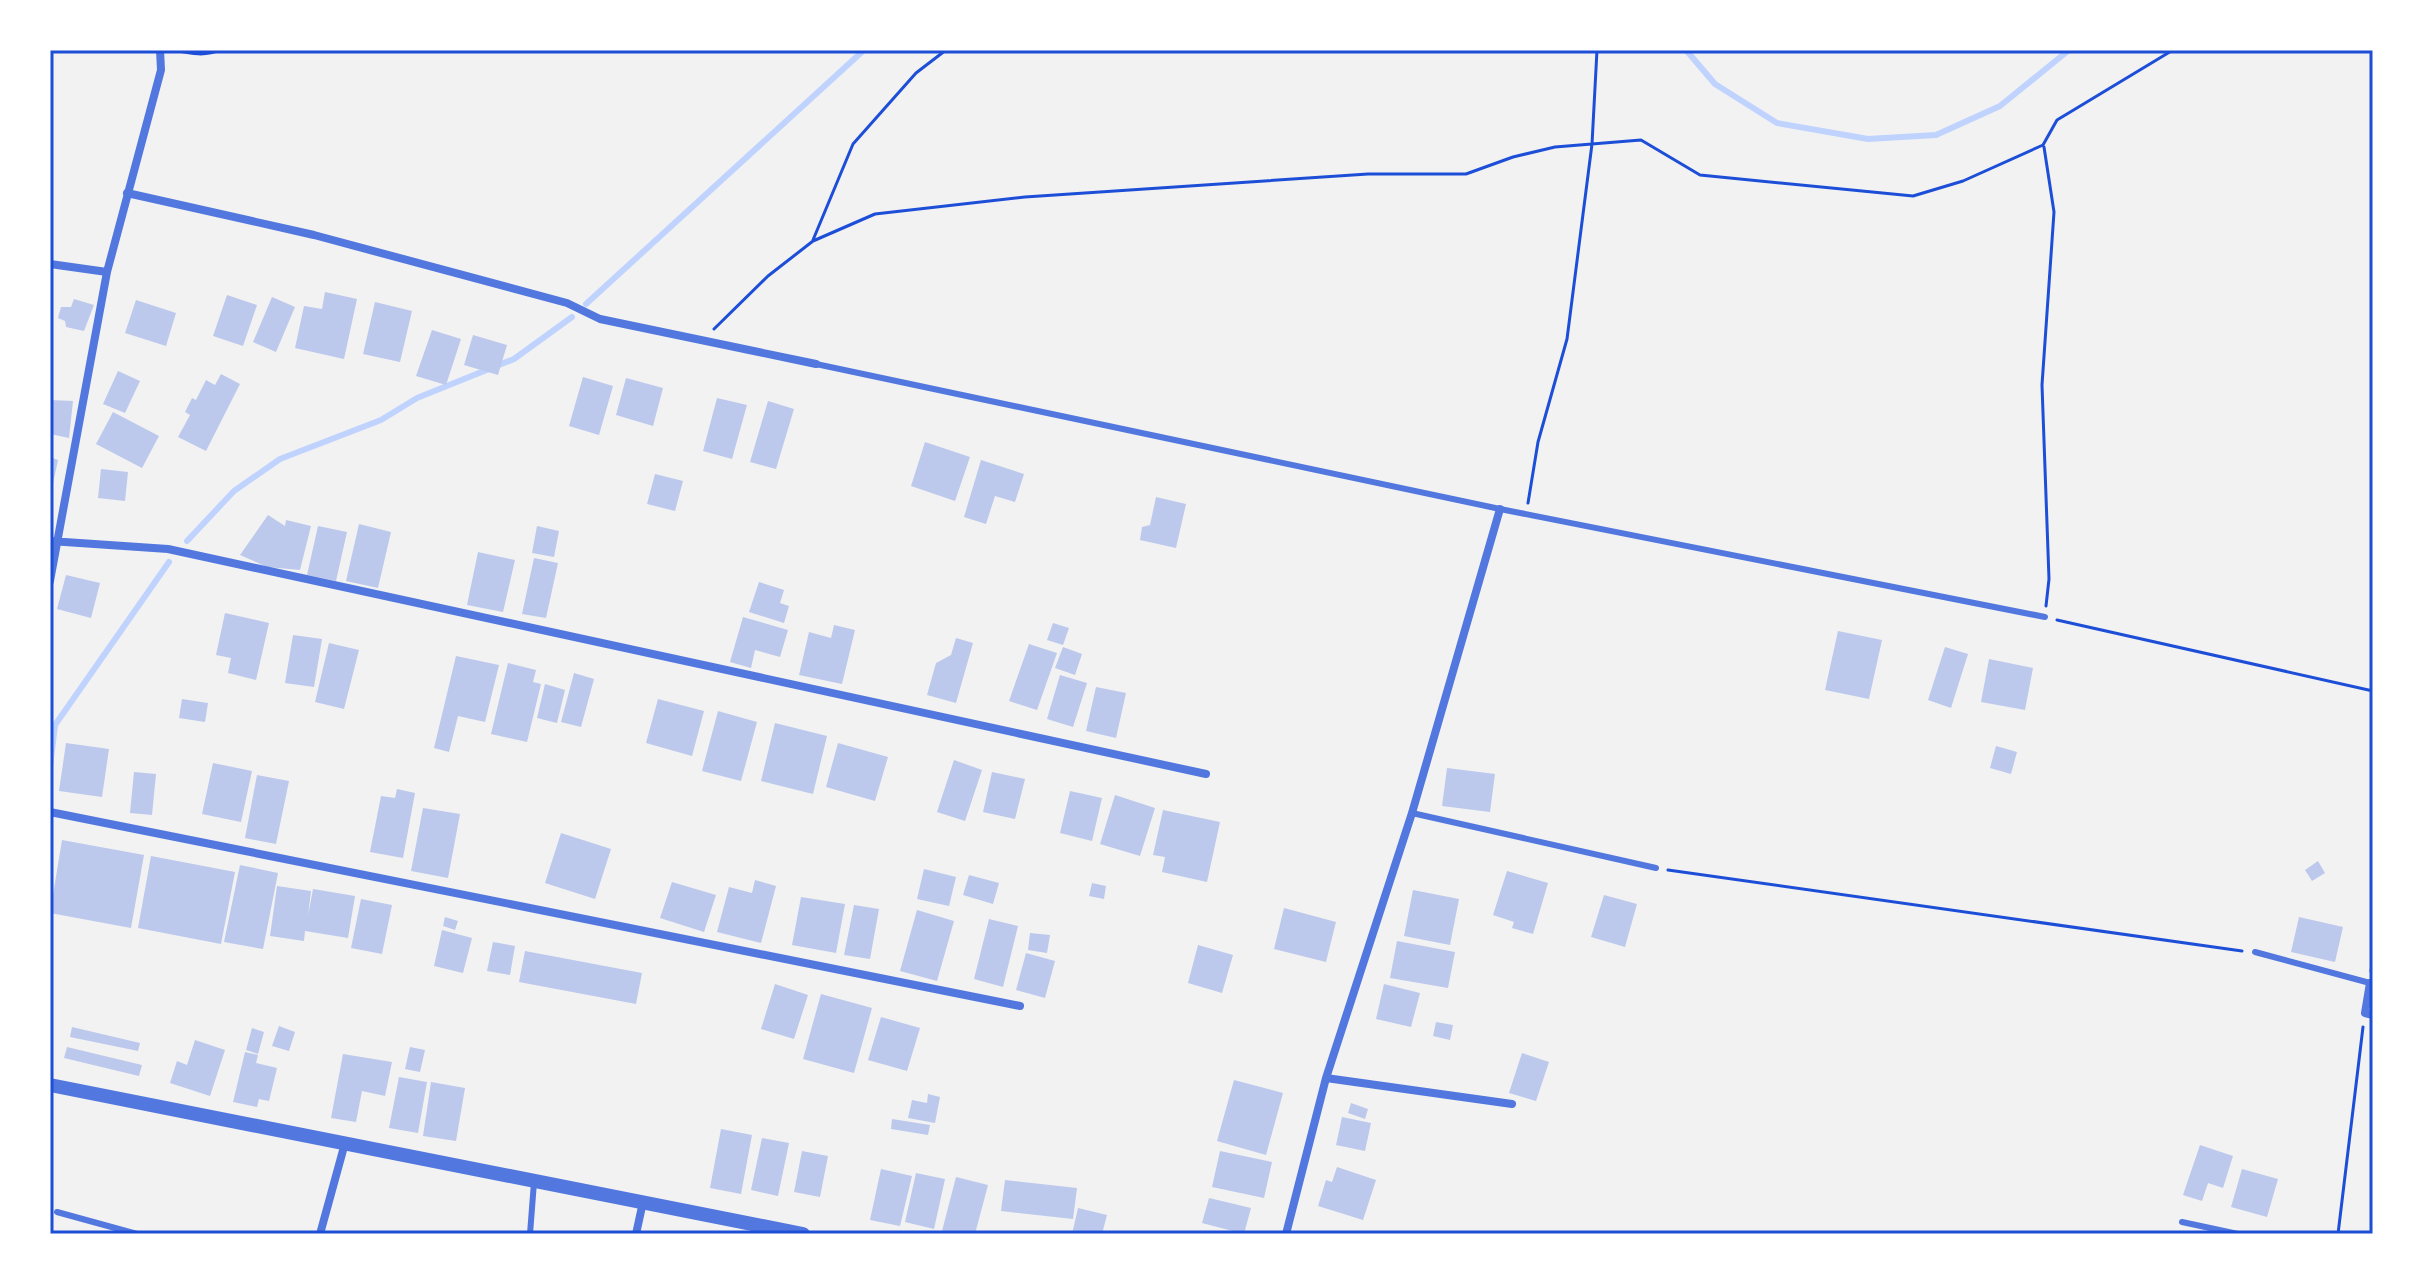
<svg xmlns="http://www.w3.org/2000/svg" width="2423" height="1284" font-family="'Asap Condensed',sans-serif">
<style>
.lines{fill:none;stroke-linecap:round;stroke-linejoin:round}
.stream{stroke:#bfd3fe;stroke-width:6}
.building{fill:#bdc9ec}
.path{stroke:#1d4ed8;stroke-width:3}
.service{stroke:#5277de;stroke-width:6}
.minor{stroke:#5277de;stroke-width:8}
.tertiary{stroke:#5277de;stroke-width:14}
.neatline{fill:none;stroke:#1d4ed8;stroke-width:3}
</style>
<rect width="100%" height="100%" fill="#f2f2f2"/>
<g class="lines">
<path class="stream" d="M1686,50L1715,84L1777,123L1868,139L1936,135L2000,106L2069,50
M586,304L864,50
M187,541L234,491L280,459L381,420L417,398L514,359L572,317
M50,767L55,725L169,562"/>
</g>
<path class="building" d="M325,292L357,299L344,359L295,348L304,306L322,309Z
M227,295L257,305L243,346L213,336Z
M272,297L295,307L276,352L253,342Z
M74,299L94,305L84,331L66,327L65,321L58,318L61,307H71Z
M136,300L176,313L166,346L125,333Z
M375,302L412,311L400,362L363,354Z
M432,330L461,339L446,385L416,376Z
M473,335L507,345L498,375L464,365Z
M118,371L140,381L125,413L103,404Z
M221,374L240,384L206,451L178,437L190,415L185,412L192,398L196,400L206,380L215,385Z
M583,377L613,386L599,435L569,426Z
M626,378L663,388L653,426L616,415Z
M717,398L747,405L732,459L703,451Z
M50,400L73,401L69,438L50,434Z
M768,401L794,409L776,469L750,462Z
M113,412L159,436L142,468L96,444Z
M925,442L970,457L955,501L911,486Z
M50,457L58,460L51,493H50Z
M981,460L1024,474L1015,502L995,496L986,524L964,517Z
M101,469L128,472L125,501L98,498Z
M655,474L683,481L675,511L647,504Z
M1156,497L1186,504L1176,548L1140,540L1142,527L1150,525Z
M268,515L285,526L286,520L311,526L300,570L267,567L240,555Z
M359,524L391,532L378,588L346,581Z
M318,526L347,532L336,581L307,575Z
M537,526L559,531L554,557L532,553Z
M478,552L515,560L503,612L467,605Z
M534,558L558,563L546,618L522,614Z
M66,575L100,583L91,618L57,609Z
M759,582L784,590L780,603L789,606L784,623L749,612Z
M225,613L269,623L256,680L228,673L231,658L216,655Z
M743,617L788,630L780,657L755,650L751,668L730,662Z
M1053,623L1069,628L1063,645L1047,640Z
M834,625L855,630L842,684L799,675L809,632L831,638Z
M1838,631L1882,640L1869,699L1825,690Z
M293,635L322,639L314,687L285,683Z
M956,638L973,643L956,703L927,695L936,663L951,655Z
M329,643L359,650L344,709L315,702Z
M1029,644L1057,653L1037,710L1009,701Z
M1063,647L1082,654L1075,675L1055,668Z
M1945,647L1968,654L1951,708L1928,700Z
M456,656L499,665L485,722L458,716L449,752L434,748Z
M1989,659L2033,668L2025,710L1981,702Z
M508,663L536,670L533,682L541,684L527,742L491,734Z
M574,673L594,679L581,727L561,722Z
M1060,675L1087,683L1073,727L1047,719Z
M545,684L565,690L557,723L537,718Z
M1096,687L1126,693L1116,738L1086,731Z
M182,699L208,703L205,722L179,718Z
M658,699L704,711L692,756L646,743Z
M718,711L757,722L741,781L702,771Z
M775,723L827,736L813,794L761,781Z
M66,743L109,749L102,797L59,791Z
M838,743L888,757L875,801L826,787Z
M1996,746L2017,752L2011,774L1990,768Z
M954,760L982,770L965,821L937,812Z
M213,763L252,771L241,822L202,814Z
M1447,768L1495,774L1490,812L1442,806Z
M134,772L156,774L152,815L130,813Z
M992,772L1025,779L1015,819L983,812Z
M257,775L289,781L276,844L245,838Z
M397,789L415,793L403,858L370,852L381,796L395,798Z
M1070,791L1102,798L1092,841L1060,833Z
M1115,795L1155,808L1140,856L1100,844Z
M423,808L460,814L448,878L411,871Z
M1163,810L1220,822L1207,882L1162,872L1165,857L1153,855Z
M561,833L611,849L595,899L545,883Z
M62,840L144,855L131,928L50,913Z
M151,856L235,872L221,944L138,928Z
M2318,861L2325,873L2312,881L2305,870Z
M240,865L278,873L263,949L224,942Z
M924,869L956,877L949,906L917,899Z
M1507,871L1548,883L1533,934L1512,928L1514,922L1493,915Z
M969,875L999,883L993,904L963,895Z
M755,880L776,886L761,943L717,932L729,887L752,893Z
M672,882L716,895L704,932L660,918Z
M1092,883L1106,886L1104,899L1089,896Z
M277,886L311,891L308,916L313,889L355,896L348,938L305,931L304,941L270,936Z
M1413,890L1459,899L1450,945L1404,936Z
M1604,895L1637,904L1625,947L1591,937Z
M801,897L845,904L836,953L792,945Z
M361,899L392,905L382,954L351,948Z
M854,905L879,909L870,959L844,955Z
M1284,908L1336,922L1326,962L1274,949Z
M917,910L954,921L937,981L900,971Z
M445,917L458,921L455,930L443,926Z
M2299,917L2343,927L2335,962L2291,952Z
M989,919L1018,926L1003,987L974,979Z
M442,930L472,938L463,973L434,966Z
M1030,933L1050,935L1047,953L1028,950Z
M1397,941L1455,952L1448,988L1390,978Z
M493,942L515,946L510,975L487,971Z
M1198,945L1233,955L1222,993L1188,983Z
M525,951L642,973L636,1004L519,982Z
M1026,953L1055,961L1045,998L1016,990Z
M775,984L808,995L794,1039L761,1029Z
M1384,984L1420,993L1411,1027L1376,1019Z
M821,994L872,1008L854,1073L803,1059Z
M881,1017L920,1028L907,1071L868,1060Z
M1436,1022L1453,1025L1450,1040L1433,1036Z
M279,1026L295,1032L289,1051L272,1046Z
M72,1027L140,1043L138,1051L70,1037Z
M252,1028L264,1032L258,1054L246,1050Z
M195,1040L225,1050L210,1096L170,1083L177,1061L187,1065Z
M67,1047L142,1065L139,1076L64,1058Z
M410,1047L425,1050L420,1072L405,1069Z
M245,1052L258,1055L256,1063L277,1068L269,1101L259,1099L257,1107L233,1102Z
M1522,1053L1549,1062L1536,1101L1509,1093Z
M343,1054L392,1062L385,1096L362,1091L356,1122L331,1118Z
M399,1077L427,1082L418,1133L389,1128Z
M1234,1080L1283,1093L1266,1155L1217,1141Z
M431,1082L465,1088L456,1141L423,1136Z
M928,1094L940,1097L935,1123L908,1118L912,1100L927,1103Z
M1351,1103L1368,1109L1365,1119L1348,1113Z
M1342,1117L1371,1123L1365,1151L1336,1145Z
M892,1119L930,1125L928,1135L891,1129Z
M721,1129L752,1135L741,1194L710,1188Z
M762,1138L789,1143L778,1196L751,1190Z
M2200,1145L2233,1156L2223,1188L2208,1183L2202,1201L2183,1195Z
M802,1151L828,1156L820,1197L794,1192Z
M1220,1151L1272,1162L1264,1198L1212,1187Z
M1337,1167L1376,1180L1363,1220L1318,1206L1326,1180L1332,1182Z
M881,1169L912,1176L900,1226L870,1220Z
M2242,1169L2278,1179L2267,1217L2231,1207Z
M916,1173L945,1179L934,1229L905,1222Z
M956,1177L988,1185L975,1234L942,1231Z
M1005,1180L1077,1188L1073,1219L1001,1211Z
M1209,1198L1251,1208L1244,1234L1202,1223Z
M1078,1208L1107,1215L1102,1234H1072Z"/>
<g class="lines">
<path class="path" d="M172,50C188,53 205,57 220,50
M2044,147L2054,212L2042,385L2049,579L2046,606
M813,240L853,144L916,73L946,50
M714,329L768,276L813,241L875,214L1025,197L1368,174H1466L1513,157L1555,147L1641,140L1700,175L1913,196L1963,181L2043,145L2057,120L2173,50
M1528,503L1538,442L1567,339L1592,144L1597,50
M2057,620L2373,691
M1668,870L2242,951
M2371,971L2373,959
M2338,1234L2363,1027"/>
<path class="service" d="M816,364L1500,509L2045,617
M1412,813L1656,868
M2255,952L2370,983
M57,1212L137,1234
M2182,1222L2238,1234
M530,1234L534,1182"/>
<path class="minor" d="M127,193L314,235L567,303L600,319L816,364
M50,264L107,272
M50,541L168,549L1206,774
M50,581L107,272L161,70L160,50
M50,812L1020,1006
M2370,983L2365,1013L2373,1015
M1326,1078L1512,1104
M320,1234L345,1143
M636,1234L643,1202
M1286,1234L1326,1078L1412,813L1500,509"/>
<path class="tertiary" d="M50,1085L803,1234"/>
</g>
<rect width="2423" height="1284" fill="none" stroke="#ffffff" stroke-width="104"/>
<rect x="52" y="52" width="2319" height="1180" class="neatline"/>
</svg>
